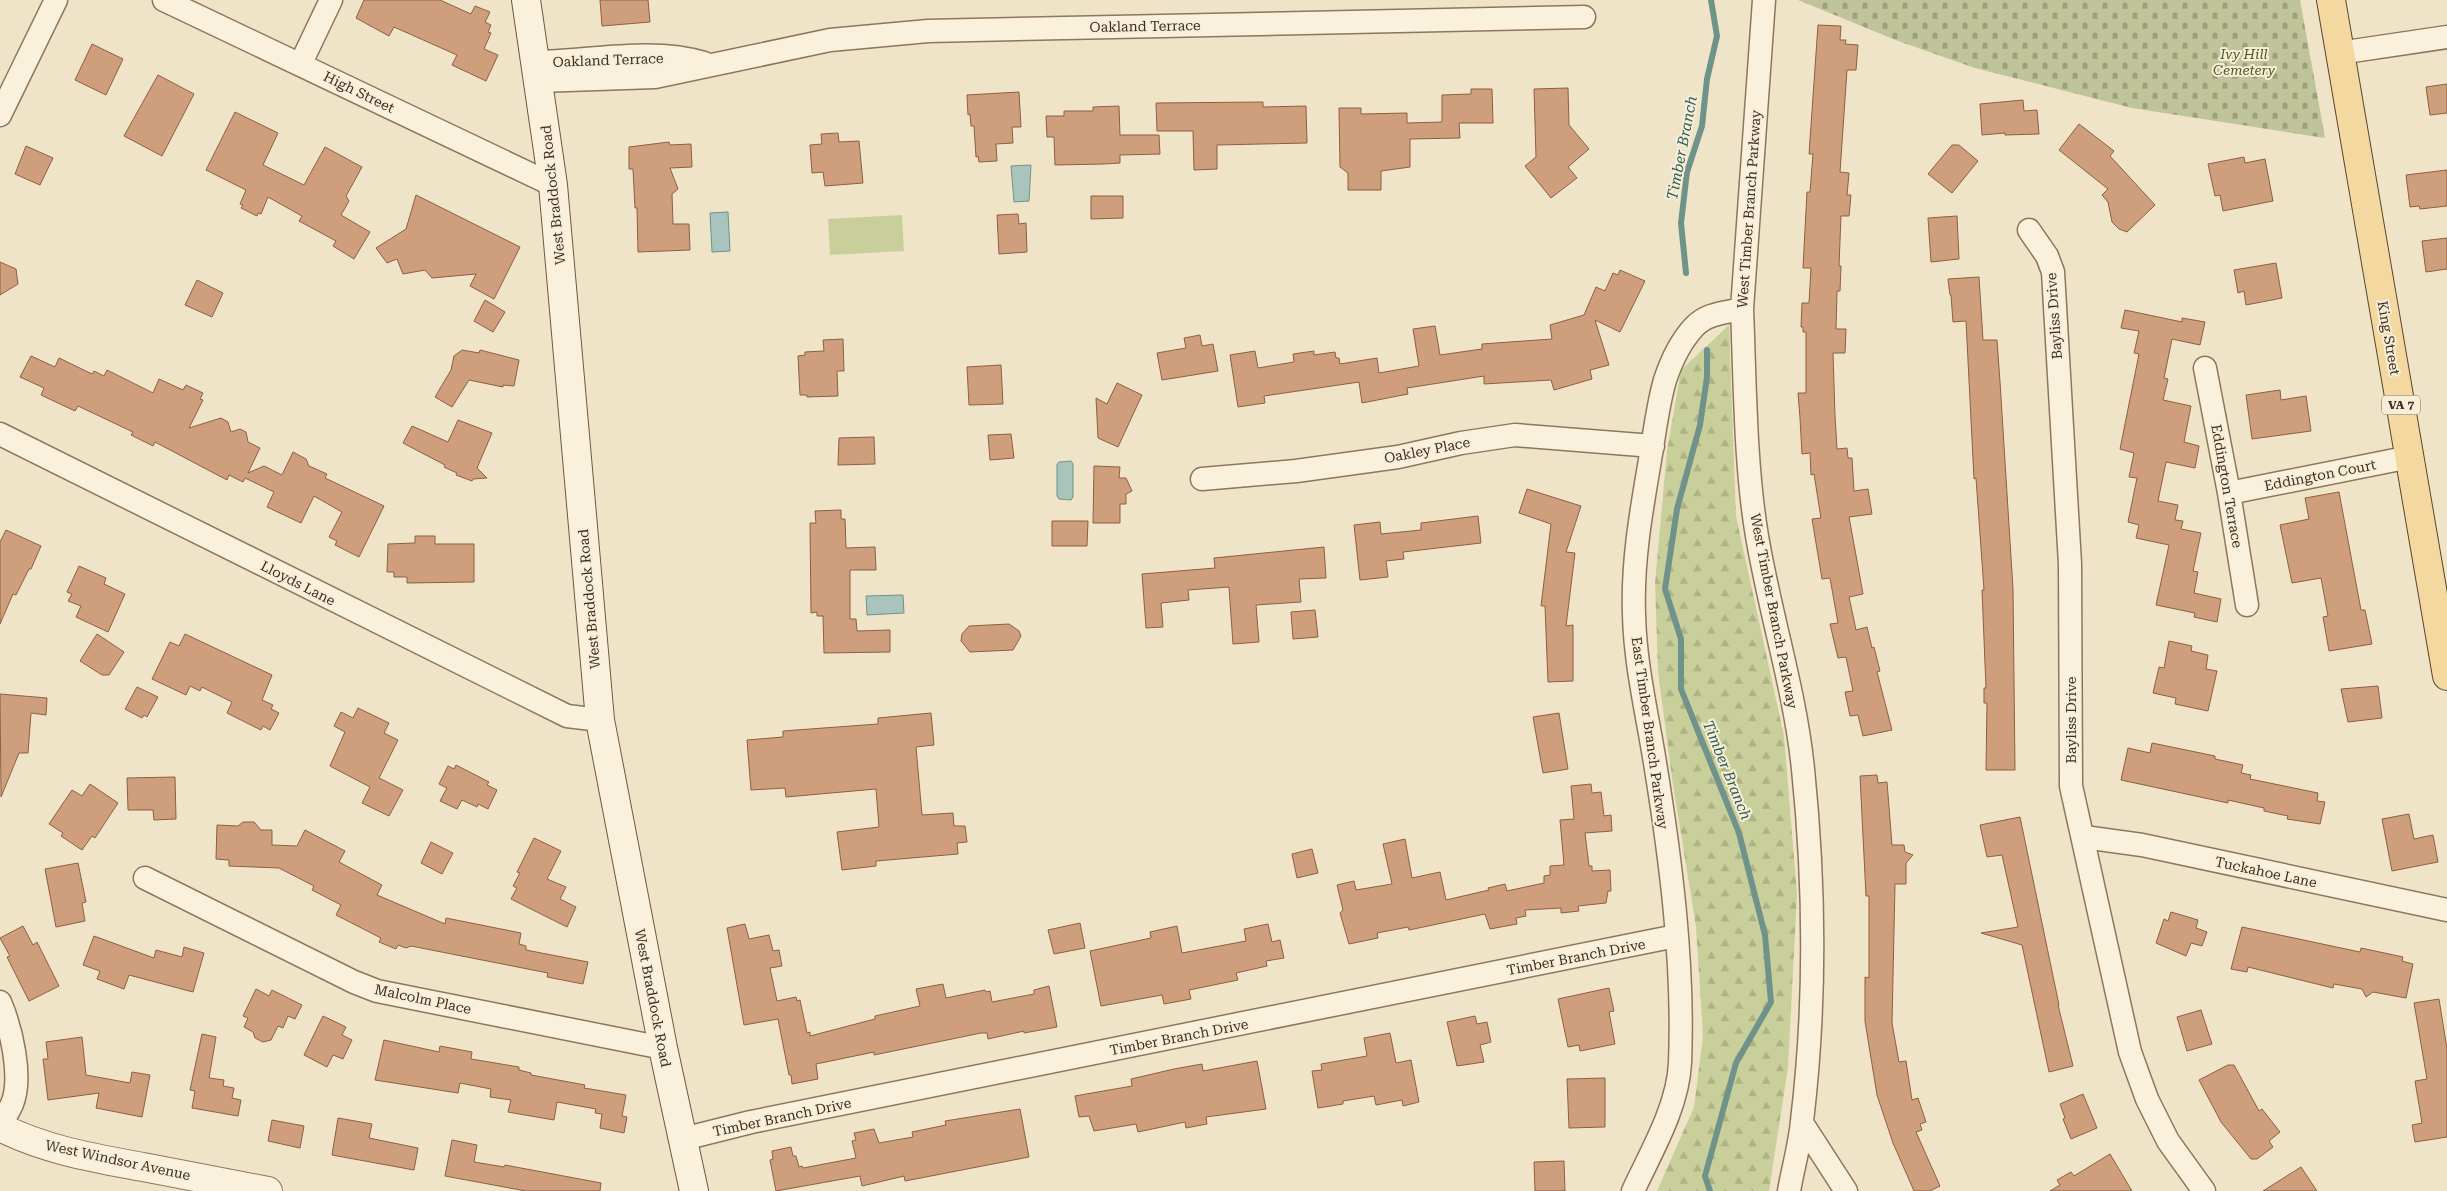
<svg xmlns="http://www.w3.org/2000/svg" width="2447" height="1191" font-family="'Roboto Serif',serif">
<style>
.grass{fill:#c9cf9b}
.forest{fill:url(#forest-firs)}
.cemetery{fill:url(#cemetery-stones)}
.water{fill:#a9c4bc;stroke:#6f938a}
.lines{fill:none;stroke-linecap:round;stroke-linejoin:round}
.stream{stroke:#6f938a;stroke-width:6}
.building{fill:#cf9f7d;stroke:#8d5f41}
.minor-casing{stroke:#8d765c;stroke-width:25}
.tertiary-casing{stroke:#8d765c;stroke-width:30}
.secondary-casing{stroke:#6f573f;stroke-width:30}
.primary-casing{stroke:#5b4430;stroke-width:30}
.minor{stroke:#faf1dc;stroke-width:22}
.tertiary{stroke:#faf1dc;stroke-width:28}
.secondary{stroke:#faf1dc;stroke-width:28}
.primary{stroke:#f3d9a0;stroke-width:28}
.labels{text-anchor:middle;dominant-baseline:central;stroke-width:4;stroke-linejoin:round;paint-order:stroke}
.shield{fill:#f7eed8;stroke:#756857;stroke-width:1}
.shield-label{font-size:12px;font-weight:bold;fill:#3d2e20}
.street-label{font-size:14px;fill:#3d2e20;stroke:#f7eed8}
.park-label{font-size:14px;font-style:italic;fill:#4d5a26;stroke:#f7eed8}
.water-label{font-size:15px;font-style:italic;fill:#2f5d5a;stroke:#f7eed8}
</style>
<defs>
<pattern id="forest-firs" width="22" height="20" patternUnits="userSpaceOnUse" patternTransform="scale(1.25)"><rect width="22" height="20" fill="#c9cf9b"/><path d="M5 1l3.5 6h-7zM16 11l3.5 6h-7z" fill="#aeb285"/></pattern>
<pattern id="cemetery-stones" width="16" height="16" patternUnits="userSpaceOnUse" patternTransform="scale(1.25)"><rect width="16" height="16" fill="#bfc49a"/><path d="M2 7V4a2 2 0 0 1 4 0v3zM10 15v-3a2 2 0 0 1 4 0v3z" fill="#9ca07d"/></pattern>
</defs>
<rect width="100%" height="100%" fill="#f0e4c8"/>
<path class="grass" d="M902,215L904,251L830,255L828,219Z"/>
<path class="forest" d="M1729,325L1736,516L1784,736L1797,894L1788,1067L1769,1191H1657L1694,1107L1703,1036L1696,927L1672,778L1658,672L1655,583L1667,451L1681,370Z"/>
<path class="cemetery" d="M1798,0H2300L2325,138L2132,108L1975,68L1898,41Z"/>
<path class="water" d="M1031,165L1029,201L1014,202L1011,166Z
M728,212L730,251L712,252L710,213Z
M1071,461L1073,464V497L1071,500L1059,499L1057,496V464L1059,462Z
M903,595L904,613L867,615L866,596Z"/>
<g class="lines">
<path class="stream" d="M1686,273L1681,223L1687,172L1702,126L1707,79L1717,36L1711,0
M1707,350V377L1700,425L1677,509L1665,589L1681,639V689L1739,833L1765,935L1771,1002L1736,1063L1705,1176L1710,1191"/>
</g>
<path class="building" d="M364,0H440L471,14L475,6L490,12L485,22L491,25L488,32L491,33L484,49L498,55L486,81L452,65L457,55L394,27L389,36L356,18Z
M600,0H648L650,22L602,26Z
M1818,25L1841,26L1840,40H1846L1845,44L1858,45L1856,70H1847L1840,172L1849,173L1847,195H1851L1849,216H1841L1839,266H1841L1840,291H1837L1836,329H1846L1845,353H1833L1835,416L1837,449L1847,448L1848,458H1852L1854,491L1868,489L1872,514L1849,517L1863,594L1849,597L1856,630L1867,627L1872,648L1874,647L1880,671L1877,672L1892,730L1863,736L1858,715L1850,716L1845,692L1853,691L1846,657L1838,658L1830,624L1838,623L1830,578L1822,579L1812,519L1821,518L1814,474L1811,475L1810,453L1802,454L1800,418L1798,393H1806V332H1803V327H1801L1802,303H1809L1811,268H1803L1807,192H1810L1813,154H1809Z
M92,44L123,59L106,95L75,80Z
M158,75L194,94L162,156L124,136Z
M2447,84V113L2430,115L2426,87Z
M1568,88L1569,125L1589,149L1568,167L1577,178L1551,198L1525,166L1536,157L1534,89Z
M1471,89H1492L1493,123H1459L1460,138L1410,139V167L1381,171V190H1348V173L1340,167L1339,108H1361V114L1407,113V123L1442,122V95L1471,94Z
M1019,92L1021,127H1012L1013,143L996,144L997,161L979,162L978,156L976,157L974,126H971L970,114L968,115L967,95Z
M2023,100L2024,111L2037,110L2039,134L2005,135V133L1982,135L1980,104Z
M1263,102V107L1306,106L1307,143L1217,145V169L1194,170L1193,131H1157L1156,103Z
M1119,106L1120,135H1159L1160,154L1120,155V163L1104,164L1055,165L1054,137H1047L1046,116H1064V111H1093V107Z
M235,112L278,133L263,165L304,185L325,147L362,167L346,196L349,201L341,215L370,232L354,259L333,246L336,241L299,221L302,216L268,197L261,214L258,213L257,216L241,208L243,205L240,204L246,190L206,170Z
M2079,124L2114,151L2110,156L2155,205L2127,232L2119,229L2112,222L2108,202L2102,195L2108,189L2059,150Z
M838,133L839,142L859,141L863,183L825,186L823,172L812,173L810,145L822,144L821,134Z
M669,142L670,145L691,144L692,167L670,168L678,189L672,194L673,224H689L690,250L638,252L637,208H635L633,169H629V147Z
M1952,145H1959L1978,161L1952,193L1928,174Z
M26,146L53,158L40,185L15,174Z
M2244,157L2245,163L2265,159L2273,201L2223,211L2220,195L2215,196L2208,164Z
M2447,170V206L2420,209L2419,206L2410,207L2406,175Z
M416,195L520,247L494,299L470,286L476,274L432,278L425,270L403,274L397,259L387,263L376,248L406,229Z
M1091,196H1123V218L1091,219Z
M1018,214L1019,224L1026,223L1027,252L999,254L997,215Z
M1957,216L1959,259L1931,262L1928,218Z
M2447,238V269L2426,272L2422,241Z
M0,262L16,269L18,284L0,295Z
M2276,263L2282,298L2246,305L2244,291L2238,293L2234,270Z
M1620,270L1645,281L1620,332L1595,320L1609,365L1590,370L1592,379L1554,390L1551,380L1484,384V376L1407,388L1408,394L1362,403L1359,382L1264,396L1265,403L1238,407L1230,355L1255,351L1258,368L1294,362L1293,354L1314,351V355L1335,352L1336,358H1339L1340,364L1377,358L1379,373L1419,366L1413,329L1435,326L1440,355L1482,349V344L1552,339L1550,325L1584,315L1596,287L1605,291L1613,273L1618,275Z
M1979,277L1983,340H1997L2000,382L2013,589L2015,770H1986L1987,703H1984V688H1986L1982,590H1984L1976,478L1974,479L1966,321L1953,322L1951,295H1950L1948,279Z
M197,280L223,293L212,317L185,305Z
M485,300L505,312L493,332L474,321Z
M2125,310L2182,322V318L2205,322L2200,345L2172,339L2164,378L2168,379L2163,400L2191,406L2184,442L2199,446L2195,468L2166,462L2158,501L2178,505L2175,520L2183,521L2181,529L2201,533L2193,571L2198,572L2194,593L2221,599L2217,622L2194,617L2195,613L2156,605L2169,545L2136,538L2139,525L2128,522L2137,478L2129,477L2134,453L2120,449L2139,354L2134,353L2139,331L2121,328Z
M1200,335L1202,346L1213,344L1218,371L1162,380L1157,353L1186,348L1184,338Z
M843,339L844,371H837L838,396L807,397V395H800L798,356L805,355V352L824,351L823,340Z
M462,350L479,353L480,350L519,360L514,386L503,385V387L469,380L452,407L435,397L451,370L454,356Z
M31,356L55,367L59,358L92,374L94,371L104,376L107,370L153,393L159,379L183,390L186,385L203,393L200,399L203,400L189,428L221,418L228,422L231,432L240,429L246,432L248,442L260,448L248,473L264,466L282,475L293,452L306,459L309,466L327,474L325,478L384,506L359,557L335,545L337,541L329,537L342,512L314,496L301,523L267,507L274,492L245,478L243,482L229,475L227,480L155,442L153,446L131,435L133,432L78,406L75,411L41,395L44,388L20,377Z
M1001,365L1003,404L969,405L967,367Z
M1117,383L1142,395L1118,447L1098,438L1096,398L1107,404Z
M2280,390L2281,400L2306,396L2311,431L2252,439L2246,395Z
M458,420L492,433L477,468L487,478L473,479L472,481L456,475L457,473L444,467L445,465L403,443L412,426L448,442Z
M1011,434L1014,458L990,460L988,435Z
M874,437L875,464L838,465L839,438Z
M1094,466L1120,467L1119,478H1126L1132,491L1126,494V504H1120V523H1093Z
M1527,489L1581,506L1566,552L1575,553L1566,626L1573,625V681L1548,682L1545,606H1541L1551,524L1519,513Z
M2339,492L2361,610H2365L2372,644L2329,651L2323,617L2328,616L2321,578L2292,583L2280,525L2309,519L2305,498Z
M841,510V519H845L846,548L875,547L876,570H850V619H856L857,631L890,630V652L824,653L823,616H817V612L811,613L810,523H816L815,511Z
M1478,516L1481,543L1403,552L1404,559L1386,561L1388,577L1360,580L1354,525L1380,522L1381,534L1421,530V523Z
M1052,521H1088L1087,546H1052Z
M6,530L41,546L31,569H29L16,595L13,594L0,624V542Z
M415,536H435V544H474V582L407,583V577H394V572H387L388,544L415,543Z
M1324,547L1326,578L1299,579L1301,602L1256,605L1259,642L1233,644L1229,587L1188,590L1189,600L1161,603L1163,627L1146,628L1142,574L1215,568L1214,558Z
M79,566L106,578L104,584L125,594L108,632L76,617L81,606L68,601L72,594L67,592Z
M1315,610L1318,637L1293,639L1291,612Z
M1009,624L1019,631L1021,636L1013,650L970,652L961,641L962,634L969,626Z
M97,634L124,652L109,675H102L80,661Z
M185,634L272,675L262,700L273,705L271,709L279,713L270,730L263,726L261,730L227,713L232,702L202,687L200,691L190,686L186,695L152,679L170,642L179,646Z
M2169,641L2192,646L2191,651L2208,655L2206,669L2217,671L2208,711L2175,704L2176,698L2153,693L2159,667L2164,668Z
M2378,686L2382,718L2348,722L2341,689Z
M137,687L158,697L147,717L144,715L142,718L125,709Z
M0,694L47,698L46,715L31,713L28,753H19L1,797Z
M358,708L389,723L384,733L398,740L379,778L403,790L389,816L362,803L370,787L330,766L345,732L334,726L341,712L353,718Z
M931,713L934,745L916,747L922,815L953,813L954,826H965L967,842L957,843L958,854L876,861V866L842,870L837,832L879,827L876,789L786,797L785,788L751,790L747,740L783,737V731L878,724V718Z
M1559,713L1568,769L1543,773L1533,717Z
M2152,743L2215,756V759L2243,765L2241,773L2251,775L2250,779L2318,793L2317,801L2325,802L2320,824L2287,819L2288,816L2264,811V808L2228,800V803L2121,780L2128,748L2150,753Z
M456,765L489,782L487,785L497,790L488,809L478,804L477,807L462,800L457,809L440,801L447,788L439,784L448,766L454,769Z
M1877,775L1878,783L1887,782L1892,845H1904L1905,852L1913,855L1906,863V884H1895L1892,1023L1899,1062L1906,1061L1912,1100L1918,1098L1926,1122L1920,1124L1922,1130L1916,1132L1940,1186L1930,1191H1914L1893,1143L1877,1095L1865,1021V977L1869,978V896H1866L1860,776Z
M175,777L176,819L154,820L153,810H128L127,778Z
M90,784L118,803L95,838L92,836L82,850L61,836L63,833L49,824L72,790L82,796Z
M1591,784L1592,793L1601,792L1604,816L1611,815L1612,831L1585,833L1589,866H1592V871L1610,870L1611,891H1608L1606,903L1578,906L1579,911L1561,913V908L1525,910L1526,916L1516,918L1517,924L1490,929L1485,914L1409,930L1408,927L1377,933L1378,938L1349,944L1340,913L1343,910L1337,885L1354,881L1356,890L1392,884L1383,844L1405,839L1412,878L1440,872L1446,900L1489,890L1488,888L1505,884L1507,891L1544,883V876L1550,875V866L1564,865L1560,820L1574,819L1571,786Z
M2409,814L2414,839L2433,835L2438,862L2392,871L2382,819Z
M2020,817L2059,1005H2058L2073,1066L2049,1072L2022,945L1981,933L2018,927L2002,855L1987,857L1980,825Z
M243,822H254L261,830H272V845L297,846L305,830L345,851L339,862L382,885L377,895L445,924L446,918L521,933L519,944L526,946V950L588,962L583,984L547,977L548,973L411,946L406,948L398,945L396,949L379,942L381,938L336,915L341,905L312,890L314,886L279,868L229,866V860L216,859L217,825L238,826Z
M534,838L561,851L547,879L566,887L560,899L576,907L567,927L511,899L517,888L513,886L520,873L517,872Z
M431,842L453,853L442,874L421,863Z
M1312,849L1318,873L1297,878L1292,854Z
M78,863L86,902L82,903L85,921L56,927L45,869Z
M2171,912L2198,920L2196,928L2207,932L2202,946L2191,943L2186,956L2156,943L2164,919L2168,921Z
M1080,923L1085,948L1054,954L1048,930Z
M745,924L749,939L769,935L773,951L779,950L782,966L770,968L777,1001L796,997L797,1001L800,1000L807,1033L810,1032V1036L875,1019V1016L920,1006L916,989L943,984L946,998L985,990L986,992L990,991L992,1002L1034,994V990L1049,986L1057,1027L1024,1033V1031L988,1039L987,1033H981L874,1055V1052L816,1064L818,1079L792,1084L791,1075H789L778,1019L744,1025L727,928Z
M1268,924L1272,942L1280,940L1284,958L1266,961L1267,966L1236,973L1238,980L1189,990L1191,999L1164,1004L1162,995L1101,1006L1090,951L1151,938L1150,932L1177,926L1182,953L1246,941L1244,929Z
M23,926L33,945L37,942L59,986L29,1001L7,957L10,956L0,938Z
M2242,927L2360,952L2361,948L2403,957L2402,961L2413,964L2406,998L2373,992L2366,997L2362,989L2334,984L2333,988L2248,967L2247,972L2231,969Z
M94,936L154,958L156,950L182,957L184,947L204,953L193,992L129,975L124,989L97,979L100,971L83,965Z
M1609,988L1614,1011L1609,1012L1615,1044L1580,1051L1579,1045L1568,1047L1558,999Z
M256,989L269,996L272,990L302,1005L295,1019L288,1016L283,1028L278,1026L271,1040L263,1042L255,1038L253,1032L244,1027L248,1018L243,1016Z
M2439,999L2447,1049V1137L2415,1142L2412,1125L2422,1123L2415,1081L2427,1079L2414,1003Z
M2201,1010L2212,1044L2187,1051L2177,1017Z
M323,1016L346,1027L342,1035L352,1040L343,1059L333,1055L327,1067L304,1055Z
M1475,1016L1477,1024L1487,1022L1491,1042L1480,1045L1484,1062L1457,1066L1447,1022Z
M1390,1033L1396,1063L1411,1060L1419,1102L1403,1106L1402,1100L1376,1105L1374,1096L1343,1101V1104L1318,1108L1312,1071L1322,1070L1321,1064L1367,1056L1364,1038Z
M202,1034L216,1037L209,1078L224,1080L223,1086L234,1088L232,1098L241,1100L238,1116L192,1108L195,1091L190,1090Z
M82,1037L86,1075L130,1083L132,1072L150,1075L142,1117L96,1108L99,1093L48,1100L43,1059H48L46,1042Z
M384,1040L439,1052L440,1046L472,1052L471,1059L519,1067V1070L531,1073V1075L585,1085L584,1088L626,1095L622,1116L627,1117L624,1133L600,1128L602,1114L595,1113L596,1109L557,1102L554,1120L508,1112L511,1100L490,1097L491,1089L460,1083L458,1093L375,1080Z
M1257,1061L1266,1109L1206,1117L1207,1124L1186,1128L1185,1122L1138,1132L1136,1124L1094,1131L1089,1116L1079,1117L1075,1096L1132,1086L1131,1079L1174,1069L1202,1064L1203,1071Z
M2228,1065H2234L2259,1111L2262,1109L2280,1132L2269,1141L2273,1147L2257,1159H2251L2221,1122L2199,1080Z
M1605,1078V1127L1569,1128L1567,1079Z
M2083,1094L2097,1128L2071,1139L2063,1119L2065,1118L2060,1104Z
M1020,1109L1029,1157L905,1181L904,1176L862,1186L860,1176L776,1191L770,1160L773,1159L772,1151L791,1147L793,1156H796L799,1167L802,1166L803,1168L856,1158L852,1141L856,1140L854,1133L874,1129L879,1143L913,1137L912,1132L946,1125L945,1121Z
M338,1118L372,1124L369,1138L418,1148L414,1170L332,1155Z
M272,1120L304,1126L300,1148L268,1141Z
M452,1140L477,1145L474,1162L504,1167L505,1165L601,1183L600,1191H526L445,1176Z
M2110,1154L2132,1191H2050L2060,1185L2057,1180L2071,1172L2074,1176Z
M1564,1161L1565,1191H1535L1534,1162Z
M2301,1167L2317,1191H2263Z"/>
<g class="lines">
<g class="minor-casing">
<path id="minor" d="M164,0L553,185
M1764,0L1742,309C1745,382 1745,465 1757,536C1770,614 1795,690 1803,769C1815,886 1816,1004 1802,1121C1800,1144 1793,1168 1789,1191
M2339,53L2447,37
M536,62C589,61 654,47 704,63
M301,63L331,0
M539,81L655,77L830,40L928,31L1584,17
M0,115L56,0
M2029,230L2047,256L2053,272L2070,564L2071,786L2130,1052L2147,1099L2168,1141L2204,1191
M2205,368L2229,493L2247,605
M0,434L567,716L600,720
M1202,479L1296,471L1398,457L1461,443L1515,435L1653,446
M2229,493L2410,457
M2084,837L2142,845L2447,910
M145,878L354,982L377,991L663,1048
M0,1002C11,1028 23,1077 12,1104C9,1111 4,1118 0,1124
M1802,1123L1846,1191
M683,1139L751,1122L1676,936
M1633,1191C1651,1152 1678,1107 1680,1063C1684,964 1671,861 1655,763C1647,713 1635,664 1634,614C1632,560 1642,507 1651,454C1655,430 1658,404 1665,380C1671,362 1681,341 1694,327C1707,313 1725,313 1742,309"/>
</g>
<g class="tertiary-casing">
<path id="tertiary" d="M0,1127C45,1150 94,1158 143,1167C185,1175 226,1183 268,1191"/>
</g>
<g class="secondary-casing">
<path id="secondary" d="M526,0L553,185L600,720L663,1048L694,1191"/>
</g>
<g class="primary-casing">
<path id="primary" d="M2331,0L2447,676"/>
</g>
<use href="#minor" class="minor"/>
<use href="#tertiary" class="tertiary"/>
<use href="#secondary" class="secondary"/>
<use href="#primary" class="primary"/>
</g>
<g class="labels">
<rect class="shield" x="2382" y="395.5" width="38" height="19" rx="4"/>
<g class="shield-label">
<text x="2401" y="405">VA 7</text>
</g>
<g class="street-label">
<text transform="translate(1145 26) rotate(-1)">Oakland Terrace</text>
<text transform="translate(608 60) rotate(-2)">Oakland Terrace</text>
<text transform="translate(359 92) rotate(26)">High Street</text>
<text transform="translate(553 195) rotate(-96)">West Braddock Road</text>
<text transform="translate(1749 209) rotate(-86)">West Timber Branch Parkway</text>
<text transform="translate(2054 316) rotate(-94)">Bayliss Drive</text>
<text transform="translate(2389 338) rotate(80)">King Street</text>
<text transform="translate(1427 450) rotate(-11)">Oakley Place</text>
<text transform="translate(2320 475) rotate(-11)">Eddington Court</text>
<text transform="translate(2227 486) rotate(80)">Eddington Terrace</text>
<text transform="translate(298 583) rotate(27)">Lloyds Lane</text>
<text transform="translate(589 599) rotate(-95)">West Braddock Road</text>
<text transform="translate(1774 611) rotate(79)">West Timber Branch Parkway</text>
<text transform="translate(2071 720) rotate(-90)">Bayliss Drive</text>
<text transform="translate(1650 733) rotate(82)">East Timber Branch Parkway</text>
<text transform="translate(2266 872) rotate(12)">Tuckahoe Lane</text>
<text transform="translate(1576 957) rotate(-11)">Timber Branch Drive</text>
<text transform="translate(653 998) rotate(79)">West Braddock Road</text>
<text transform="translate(423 999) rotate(12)">Malcolm Place</text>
<text transform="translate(1179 1037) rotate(-11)">Timber Branch Drive</text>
<text transform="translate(782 1117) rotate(-12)">Timber Branch Drive</text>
<text transform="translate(118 1160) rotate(12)">West Windsor Avenue</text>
</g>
<g class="park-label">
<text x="2244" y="54">Ivy Hill<tspan x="2244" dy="16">Cemetery</tspan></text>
</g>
<g class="water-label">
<text transform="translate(1682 148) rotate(-79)">Timber Branch</text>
<text transform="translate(1727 770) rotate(68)">Timber Branch</text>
</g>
</g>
</svg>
